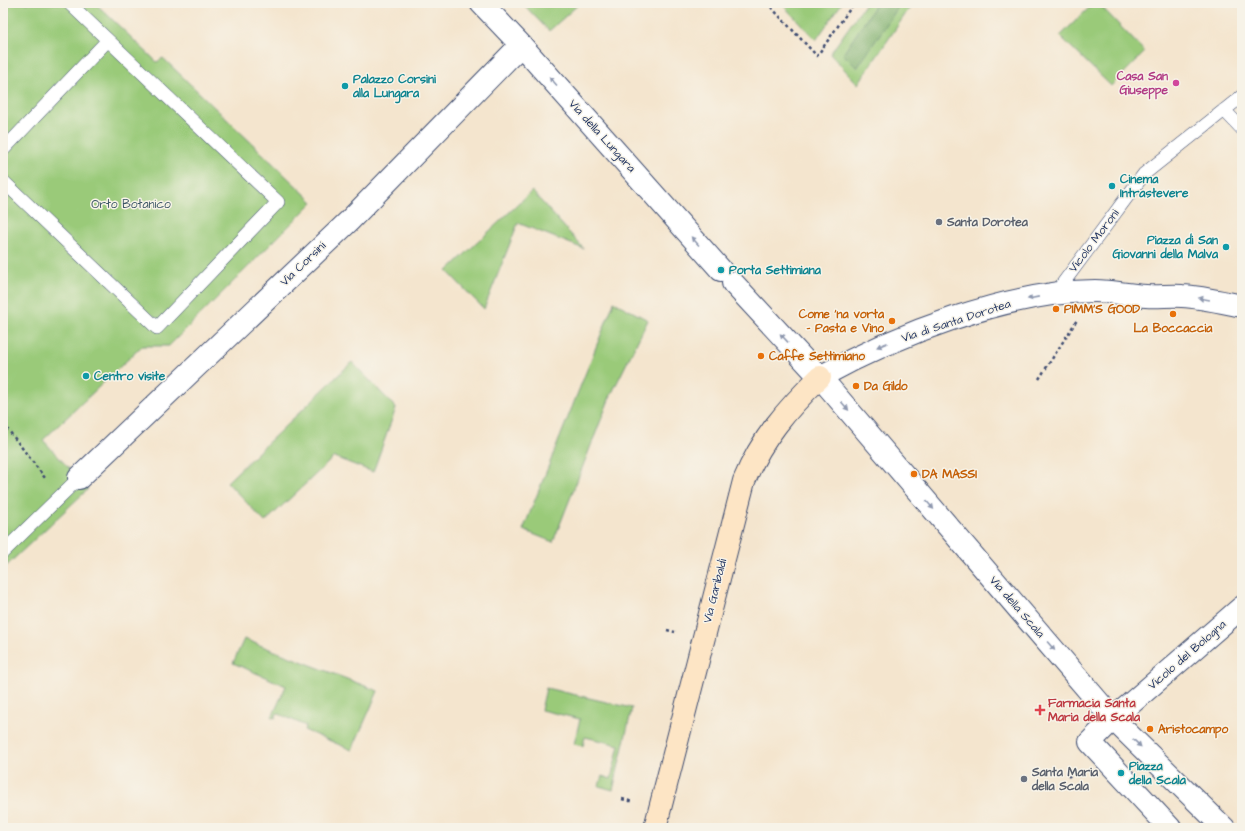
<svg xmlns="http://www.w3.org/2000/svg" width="1245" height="831" font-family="'Architects Daughter',sans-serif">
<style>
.green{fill:#9aca79;stroke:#5a7c6c}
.forest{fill:#7bae69;stroke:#4b6e64}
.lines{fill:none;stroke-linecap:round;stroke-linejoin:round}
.lane-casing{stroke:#3c4a6f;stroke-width:14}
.street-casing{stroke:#3c4a6f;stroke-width:24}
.secondary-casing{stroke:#3c4a6f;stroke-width:24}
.path{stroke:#3c4a6f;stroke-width:2.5;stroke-dasharray:3 3;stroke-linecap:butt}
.lane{stroke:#fff;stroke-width:13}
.street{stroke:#fff;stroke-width:22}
.secondary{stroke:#fde5c5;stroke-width:22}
.oneway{fill:#8d97ae}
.hotel-dot{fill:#d1479c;stroke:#f7f3e8;stroke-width:1.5}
.culture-dot{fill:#0f9aa8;stroke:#f7f3e8;stroke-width:1.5}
.worship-dot{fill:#6b7280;stroke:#f7f3e8;stroke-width:1.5}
.food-dot{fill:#e8710a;stroke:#f7f3e8;stroke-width:1.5}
.health-dot{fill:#e0444e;stroke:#f7f3e8;stroke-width:1.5}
.labels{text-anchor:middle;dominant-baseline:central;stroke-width:3;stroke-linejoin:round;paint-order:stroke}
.hotel-label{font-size:12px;font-weight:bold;fill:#b23c85;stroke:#f7f3e8;text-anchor:end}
.culture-label{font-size:12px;font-weight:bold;fill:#0d838f;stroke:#f7f3e8;text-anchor:start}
.street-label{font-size:12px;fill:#1b2f5e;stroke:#f7f3e8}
.park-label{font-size:12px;fill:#3b5665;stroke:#f7f3e8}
.worship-label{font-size:12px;font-weight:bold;fill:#5b616d;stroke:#f7f3e8;text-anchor:start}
.food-label{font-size:12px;font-weight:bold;fill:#c56008;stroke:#f7f3e8;text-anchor:start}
.health-label{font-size:12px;font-weight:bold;fill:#be3a42;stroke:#f7f3e8;text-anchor:start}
</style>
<rect width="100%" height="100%" fill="#f7f3e8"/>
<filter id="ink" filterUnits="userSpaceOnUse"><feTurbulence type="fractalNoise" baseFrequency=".025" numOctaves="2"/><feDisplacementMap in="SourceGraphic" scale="8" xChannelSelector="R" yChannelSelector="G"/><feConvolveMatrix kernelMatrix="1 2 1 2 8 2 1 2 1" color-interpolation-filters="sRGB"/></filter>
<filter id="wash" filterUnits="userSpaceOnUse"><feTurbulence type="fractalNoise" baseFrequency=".012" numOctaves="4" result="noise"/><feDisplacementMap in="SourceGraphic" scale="16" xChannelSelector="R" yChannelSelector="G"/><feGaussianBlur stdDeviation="0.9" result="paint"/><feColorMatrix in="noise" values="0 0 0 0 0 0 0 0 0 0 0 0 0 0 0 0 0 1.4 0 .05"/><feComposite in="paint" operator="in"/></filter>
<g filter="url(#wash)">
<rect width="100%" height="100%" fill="#f4e5ce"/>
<path class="green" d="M3,3H95L157,62L163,58L313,202L169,346H142L43,440L88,489L3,569Z
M522,3H580L549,31Z
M781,3H842L816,40Z
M866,3H913L858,84L830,54Z
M1094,3H1098L1145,52L1111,86L1060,36Z
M532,191L584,249L518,223L484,309L447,271Z
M614,302L648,320L610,397L553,542L523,530Z
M352,362L396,408L373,472L334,457L265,522L227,482Z
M244,639L378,691L352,750L304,730L306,726L277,713L275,718L272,717L286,686L233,663Z
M546,688L632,708L613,790L599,786L602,776L611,779L619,745L585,737L583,746L574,744L580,719L541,710Z"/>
<path class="forest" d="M877,3H901L857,68L843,54Z"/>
</g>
<g filter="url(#ink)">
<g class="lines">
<g class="lane-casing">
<path id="lane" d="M1224,110L1242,129
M3,150L108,40
M3,181L157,328L278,202L69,3
M1055,294L1144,174L1242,96
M3,552L79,478"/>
</g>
<g class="street-casing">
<path id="street" d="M481,3L521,45L721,270
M733,283L820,377L1113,719L1224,828
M820,377C895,335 1009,291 1095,291C1112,291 1129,295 1146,296C1158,297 1170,295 1182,296C1202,297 1222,302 1242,306
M79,478L349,221L521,45
M1170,828L1090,742L1113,719L1242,607"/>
</g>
<g class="secondary-casing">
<path id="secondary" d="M655,828L744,481C761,439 788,408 820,377"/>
</g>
<path class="path" d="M767,3L817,56L854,3
M1039,379L1077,320
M3,423L45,478
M667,630L675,632
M1068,777L1076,770
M622,799L633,802"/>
<use href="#lane" class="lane"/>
<use href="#street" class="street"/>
<use href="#secondary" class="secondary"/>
</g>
<defs><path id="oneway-solid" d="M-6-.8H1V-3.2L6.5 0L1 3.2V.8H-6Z"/></defs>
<g class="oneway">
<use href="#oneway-solid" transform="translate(553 81) rotate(-132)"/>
<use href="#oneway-solid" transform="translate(695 241) rotate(-132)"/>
<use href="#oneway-solid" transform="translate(1033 298) rotate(169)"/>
<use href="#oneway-solid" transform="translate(1204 299) rotate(-170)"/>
<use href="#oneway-solid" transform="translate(784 338) rotate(-133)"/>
<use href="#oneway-solid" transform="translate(882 345) rotate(157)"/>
<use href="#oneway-solid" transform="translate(845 406) rotate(49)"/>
<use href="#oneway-solid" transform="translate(930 505) rotate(49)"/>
<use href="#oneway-solid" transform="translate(1051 646) rotate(49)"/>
<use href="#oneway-solid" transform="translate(1137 743) rotate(44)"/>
</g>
</g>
<circle class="hotel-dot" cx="1176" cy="83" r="4"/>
<g class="culture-dot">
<circle cx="345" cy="86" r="4"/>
<circle cx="1112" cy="186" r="4"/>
<circle cx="1226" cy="247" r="4"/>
<circle cx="721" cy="270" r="4"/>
<circle cx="86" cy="376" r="4"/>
<circle cx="1121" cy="773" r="4"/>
</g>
<g class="worship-dot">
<circle cx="939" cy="222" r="4"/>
<circle cx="1024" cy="779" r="4"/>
</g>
<g class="food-dot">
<circle cx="1056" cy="309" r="4"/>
<circle cx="1173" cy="314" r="4"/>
<circle cx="892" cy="321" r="4"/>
<circle cx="761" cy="356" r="4"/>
<circle cx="856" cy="386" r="4"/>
<circle cx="914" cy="474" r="4"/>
<circle cx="1150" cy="729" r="4"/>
</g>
<path class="health-dot" d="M1038 704h4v4h4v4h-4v4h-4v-4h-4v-4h4z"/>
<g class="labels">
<g class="hotel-label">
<text x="1168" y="76">Casa San<tspan x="1168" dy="14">Giuseppe</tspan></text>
</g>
<g class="culture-label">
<text x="353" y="79">Palazzo Corsini<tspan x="353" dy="14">alla Lungara</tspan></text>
<text x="1120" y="179">Cinema<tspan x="1120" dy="14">Intrastevere</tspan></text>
<text x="1218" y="240" text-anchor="end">Piazza di San<tspan x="1218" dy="14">Giovanni della Malva</tspan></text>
<text x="729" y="270">Porta Settimiana</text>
<text x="94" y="376">Centro visite</text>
<text x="1129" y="766">Piazza<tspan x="1129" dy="14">della Scala</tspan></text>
</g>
<g class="street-label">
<text transform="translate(602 136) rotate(48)">Via della Lungara</text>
<text transform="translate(1094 241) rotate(-53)">Vicolo Moroni</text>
<text transform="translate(303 264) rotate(-44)">Via Corsini</text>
<text transform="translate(956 321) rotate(-18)">Via di Santa Dorotea</text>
<text transform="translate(715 591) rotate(-76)">Via Garibaldi</text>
<text transform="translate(1017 607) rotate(49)">Via della Scala</text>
<text transform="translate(1187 655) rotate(-41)">Vicolo del Bologna</text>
</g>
<g class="park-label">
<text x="131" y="204">Orto Botanico</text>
</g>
<g class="worship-label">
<text x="947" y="222">Santa Dorotea</text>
<text x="1032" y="772">Santa Maria<tspan x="1032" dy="14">della Scala</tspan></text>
</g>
<g class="food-label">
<text x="1064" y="309">PIMM'S GOOD</text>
<text x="884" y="314" text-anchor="end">Come 'na vorta<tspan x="884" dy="14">- Pasta e Vino</tspan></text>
<text x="1173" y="328" text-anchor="middle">La Boccaccia</text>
<text x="769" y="356">Caffe Settimiano</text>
<text x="864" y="386">Da Gildo</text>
<text x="922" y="474">DA MASSI</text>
<text x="1158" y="729">Aristocampo</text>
</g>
<g class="health-label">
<text x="1048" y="703">Farmacia Santa<tspan x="1048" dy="14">Maria della Scala</tspan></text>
</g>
</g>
<rect width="1245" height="831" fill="none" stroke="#f7f3e8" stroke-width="16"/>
</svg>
